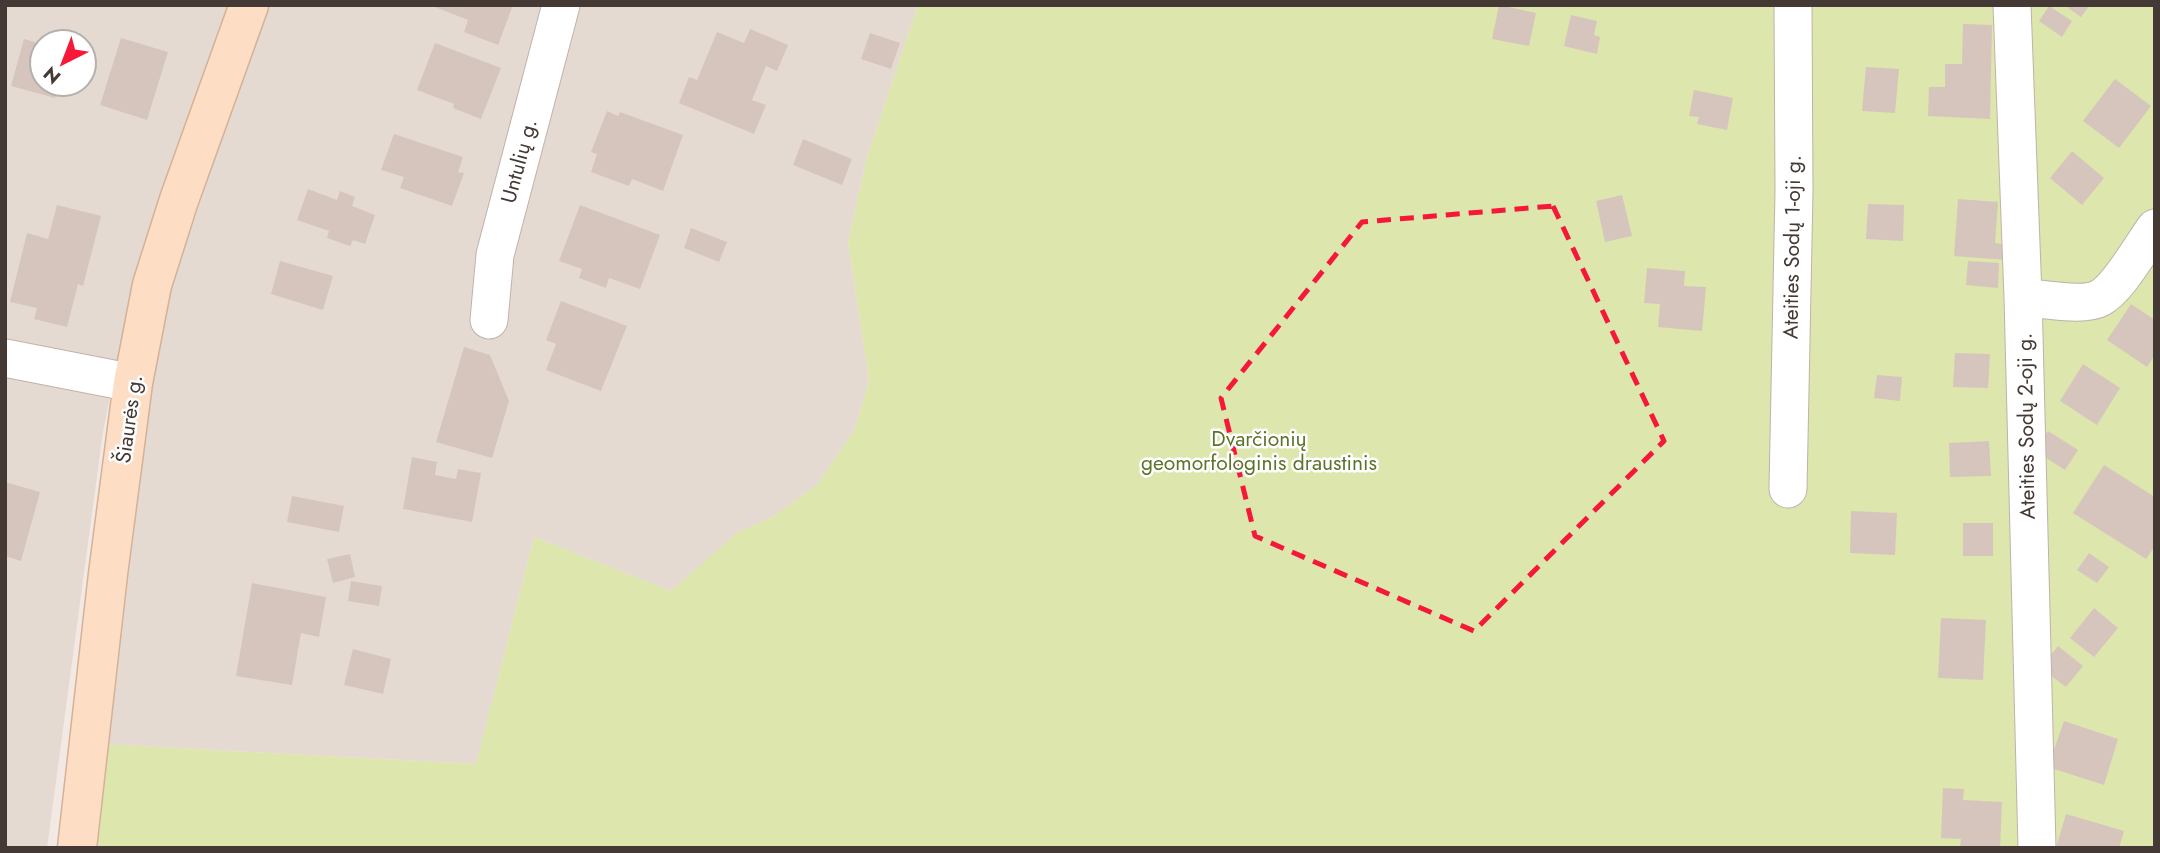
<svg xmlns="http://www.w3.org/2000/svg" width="2160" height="853" font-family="Jost,sans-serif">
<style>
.residential{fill:#e5dad2;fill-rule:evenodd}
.green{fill:#dde6ad}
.building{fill:#d6c5bd}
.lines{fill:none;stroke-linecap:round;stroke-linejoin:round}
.street-casing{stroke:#c0b2aa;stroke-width:39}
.secondary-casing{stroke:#d4b197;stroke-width:41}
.street{stroke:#fff;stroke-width:37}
.secondary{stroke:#fdddc3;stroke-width:38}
.marked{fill:none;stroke:#f51839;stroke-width:5;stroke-dasharray:14 9;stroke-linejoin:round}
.labels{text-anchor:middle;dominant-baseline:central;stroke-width:5;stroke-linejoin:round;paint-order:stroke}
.street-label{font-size:21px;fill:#443934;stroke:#fff}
.park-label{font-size:21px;fill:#5c7329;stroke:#fff}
</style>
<rect width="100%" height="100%" fill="#f2e9e4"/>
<path class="residential" d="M5,5H233L159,220L121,341L103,432L47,848H5ZM42,42H84V84H42Z
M267,5H918L867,157L848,242L869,380L855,429L817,485L771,518L738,532L713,608L534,537L476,764L101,744L144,413L166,303Z"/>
<path class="green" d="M918,5H2155V848H90L101,744L476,764L534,537L671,591L738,532L771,518L817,485L855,429L869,380L848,242L867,157Z"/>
<path class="building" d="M430,5H513L498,45L464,32L468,20Z
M1499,5L1536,13L1529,46L1492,39Z
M2064,5H2090L2081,17Z
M2049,6L2072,21L2062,37L2039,21Z
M1571,15L1597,21L1594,35L1600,37L1597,54L1564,46Z
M1963,24L1992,25L1990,119L1928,116L1929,87H1945V64H1962Z
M750,29L788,45L777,71L766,66L752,100L766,105L754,134L679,103L689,77L697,80L717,32L744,43Z
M870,33L900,43L891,69L861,59Z
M121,38L168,52L147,120L100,105Z
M24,39L42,44V84H59L55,98L11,86Z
M435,43L501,68L481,119L453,108L454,104L417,90Z
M1866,67L1899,69L1895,113L1862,111Z
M2115,79L2151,106L2119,148L2083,121Z
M1694,90L1733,98L1727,130L1697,124L1699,117L1689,116Z
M607,111L618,116L620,112L683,135L663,191L632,179L629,186L591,172L597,154L591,152Z
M394,134L463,157L458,172L464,173L452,206L400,188L404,177L381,170Z
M803,139L852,159L842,185L793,165Z
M2072,151L2104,178L2082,205L2050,178Z
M308,189L337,200L340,191L355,197L352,206L375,215L365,244L353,240L350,246L327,238L329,231L297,220Z
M1622,195L1632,236L1605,242L1596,201Z
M1958,199L1998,202L1995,243L2008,245L2007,260L1954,256Z
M1868,204L1904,205L1903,241L1866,239Z
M57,205L101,216L83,286L78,284L67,327L34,319L37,308L10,302L27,233L48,239Z
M580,205L660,235L640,289L609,278L606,288L579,278L582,269L559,261Z
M691,228L727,242L719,262L684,248Z
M280,261L333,276L323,310L271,294Z
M1968,261L1999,263L1998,288L1966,285Z
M1647,268L1685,271L1684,286L1706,287L1702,331L1658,327L1660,304L1644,303Z
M561,301L627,326L601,391L546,370L556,344L546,340Z
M2131,304L2155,320V355L2147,367L2107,340Z
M464,347L490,355L509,401L492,458L436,442Z
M1955,353L1990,354L1988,388L1953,387Z
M2083,364L2120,388L2097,425L2060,401Z
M1877,375L1902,377L1900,401L1874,398Z
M2048,431L2078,450L2065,470L2035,451Z
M1989,441L1991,476L1950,477L1949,443Z
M412,457L437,462L435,475L456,479L458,469L481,473L472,522L403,509Z
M2104,465L2155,497V546L2146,559L2073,513Z
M5,482L40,492L21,561L5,556Z
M292,496L344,506L339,532L287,522Z
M1851,511L1897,513L1895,555L1850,553Z
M1963,523H1993V556H1963Z
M2089,553L2109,567L2097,583L2077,570Z
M350,554L355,577L333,583L327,559Z
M351,581L382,586L379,606L348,601Z
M252,583L326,597L319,637L301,633L292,685L236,676Z
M2094,608L2118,628L2094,657L2070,638Z
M1941,618L1986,620L1983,680L1938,678Z
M2058,646L2083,666L2066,687L2041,668Z
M353,649L391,659L383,694L344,685Z
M2064,721L2118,739L2104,785L2048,767Z
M1943,788L1964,789L1963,800L2002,802L2000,848H1960L1961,839L1941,838Z
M2066,814L2124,831L2119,848H2056Z"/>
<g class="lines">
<g class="street-casing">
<path id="street" d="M2012,5L2023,297L2037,848
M2023,297C2043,299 2084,307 2100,298C2118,289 2142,246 2155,228
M489,320L495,255L561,5
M5,358L133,383
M1788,489L1794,191L1793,5"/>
</g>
<g class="secondary-casing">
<path id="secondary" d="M77,848L108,574L133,383L152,285L179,200L249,5"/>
</g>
<use href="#street" class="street"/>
<use href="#secondary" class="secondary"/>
</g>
<path class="marked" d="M1553,206L1664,441L1474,631L1255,536L1221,398L1362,222Z"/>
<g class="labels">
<g class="street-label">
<text transform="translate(519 161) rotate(-75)">Untulių g.</text>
<text transform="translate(1792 247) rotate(-89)">Ateities Sodų 1-oji g.</text>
<text transform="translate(129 419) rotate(-82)">Šiaurės g.</text>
<text transform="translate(2026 426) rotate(-91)">Ateities Sodų 2-oji g.</text>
</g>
<g class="park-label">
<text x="1259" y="439">Dvarčionių<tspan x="1259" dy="24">geomorfologinis draustinis</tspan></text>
</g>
</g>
<rect width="2160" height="853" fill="none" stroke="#443934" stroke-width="14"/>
<g transform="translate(63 63) rotate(222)"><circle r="33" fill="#ffffff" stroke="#b4b0ae" stroke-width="2"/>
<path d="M0-5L12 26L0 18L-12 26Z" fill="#f51839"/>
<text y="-10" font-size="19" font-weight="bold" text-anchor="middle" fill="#443934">N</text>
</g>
</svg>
